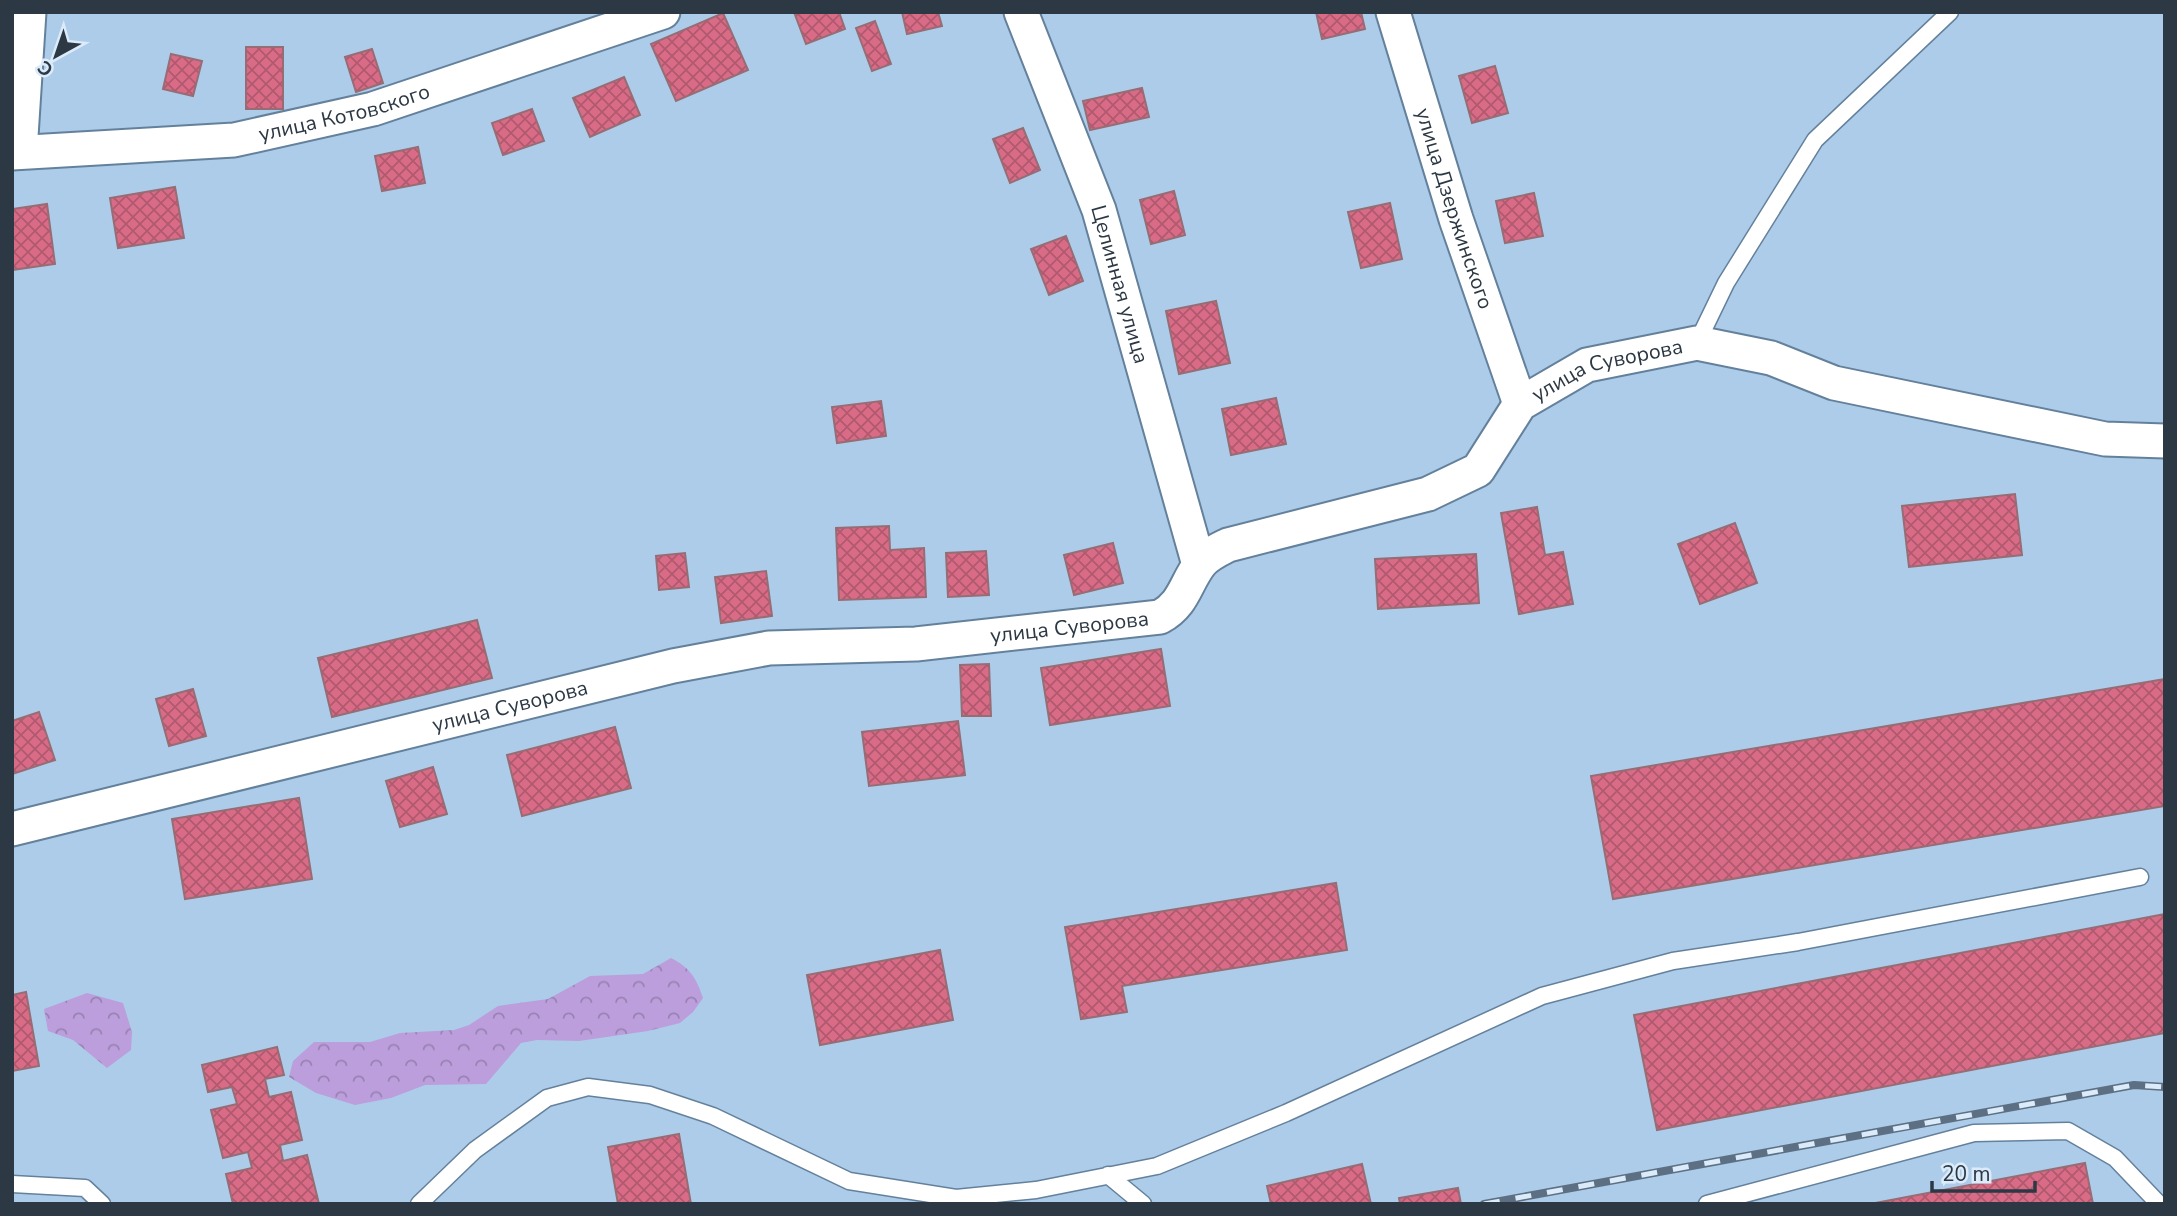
<svg xmlns="http://www.w3.org/2000/svg" width="2177" height="1216" font-family="'Nunito Sans',sans-serif">
<style>
.forest{fill:url(#forest-crowns)}
.building{fill:url(#building-cross-hatch);stroke:#966d75;stroke-width:2}
.lines{fill:none;stroke-linecap:round;stroke-linejoin:round}
.lane-casing{stroke:#64819c;stroke-width:19}
.street-casing{stroke:#64819c;stroke-width:37}
.lane{stroke:#fff;stroke-width:16}
.street{stroke:#fff;stroke-width:33}
.rail-casing{stroke:#5d7083;stroke-width:8}
.rail{stroke:#dbebfa;stroke-width:5;stroke-dasharray:16;stroke-linecap:butt}
.labels{text-anchor:middle;dominant-baseline:central;stroke-width:7;stroke-linejoin:round;paint-order:stroke}
.street-label{font-size:21px;fill:#2c3844;stroke:#dbebfa}
</style>
<defs>
<pattern id="forest-crowns" width="20" height="18" patternUnits="userSpaceOnUse" patternTransform="scale(1.75)"><rect width="20" height="18" fill="#bb9edb"/><path d="M2 6a3 3 0 1 1 6 0M12 15a3 3 0 1 1 6 0" fill="none" stroke="#9882b3"/></pattern>
<pattern id="building-cross-hatch" width="8" height="8" patternUnits="userSpaceOnUse" patternTransform="scale(1.75)"><rect width="8" height="8" fill="#d96b86"/><path d="M0 0l8 8M0 8l8-8" fill="none" stroke="#b0596f"/></pattern>
</defs>
<rect width="100%" height="100%" fill="#adcce9"/>
<path class="forest" d="M671,958C690,968 696,977 703,998L693,1012L680,1023L648,1031L579,1041L537,1040L521,1043L486,1084L425,1085L391,1098L355,1105L316,1093L289,1077L293,1061L314,1042H370L400,1033L454,1030L469,1025L498,1006L548,999L590,976L643,974Z
M87,993L123,1003L132,1032L131,1050L107,1068L73,1040L48,1031L44,1009Z"/>
<path class="building" d="M794,12H839L845,29L806,44Z
M902,12H938L942,26L907,34Z
M1316,12H1361L1365,29L1322,39Z
M723,13L748,70L676,101L651,44Z
M875,21L891,64L872,71L856,28Z
M246,47H283V109H246Z
M372,49L383,83L356,92L345,57Z
M171,54L202,61L193,96L163,89Z
M1495,66L1508,113L1472,123L1459,76Z
M624,77L640,115L590,137L573,98Z
M1142,88L1149,117L1090,130L1083,101Z
M532,109L544,141L503,155L492,123Z
M1023,128L1040,170L1010,183L993,139Z
M418,147L425,183L382,191L375,156Z
M175,187L184,238L118,248L110,198Z
M1174,191L1185,235L1151,244L1140,200Z
M1534,193L1543,236L1505,243L1496,201Z
M1390,203L1402,259L1361,268L1348,212Z
M47,204L55,264L12,270V209Z
M1066,236L1083,281L1049,295L1031,249Z
M1216,301L1230,363L1179,374L1166,311Z
M1276,398L1286,444L1231,455L1222,409Z
M881,401L886,436L837,443L832,407Z
M2015,494L2022,555L1909,567L1902,506Z
M1537,507L1545,555L1563,552L1573,604L1519,614L1501,513Z
M1735,523L1757,583L1700,604L1678,544Z
M889,526L890,550L924,548L926,597L839,600L836,528Z
M1113,543L1123,583L1074,595L1064,555Z
M986,551L989,595L948,597L946,553Z
M685,553L689,587L659,590L656,556Z
M1476,554L1479,603L1378,609L1375,559Z
M766,571L772,616L721,623L715,577Z
M477,620L492,678L332,717L318,658Z
M1161,649L1170,706L1050,725L1041,668Z
M989,664L991,716H962L960,665Z
M2165,679V806L1613,899L1591,776Z
M193,689L206,736L169,746L156,699Z
M39,712L55,760L12,774V721Z
M958,721L965,775L869,786L862,732Z
M615,727L631,788L522,816L507,755Z
M433,767L447,814L400,827L386,781Z
M299,798L312,879L185,899L172,819Z
M1336,883L1347,950L1122,986L1127,1012L1081,1019L1065,927Z
M2165,914V1033L1657,1130L1634,1015Z
M940,950L953,1020L820,1045L807,975Z
M26,992L39,1066L12,1071V995Z
M277,1047L284,1075L265,1079L269,1097L291,1092L302,1140L280,1145L283,1161L307,1155L319,1204H233L226,1174L252,1168L248,1152L223,1158L211,1110L237,1104L232,1087L208,1092L202,1065Z
M679,1134L691,1204H618L608,1147Z
M2085,1163L2093,1204H1870Z
M1362,1164L1371,1204H1271L1267,1186Z
M1458,1188L1461,1204H1400L1399,1198Z"/>
<g class="lines">
<g class="lane-casing">
<path id="lane" d="M1697,343L1726,283L1815,140L1950,12
M1108,1175L1143,1204
M12,1184L85,1188L102,1204
M419,1204L475,1150L547,1098L588,1087L650,1095L713,1116L849,1181L956,1198L1036,1190L1157,1166L1286,1113L1542,996L1673,961L1798,942L2140,877
M1707,1204L1974,1133L2068,1131L2115,1158L2159,1204"/>
</g>
<g class="street-casing">
<g id="street">
<path id="s1" d="M1021,12L1099,210L1199,565"/>
<path id="s2" d="M1393,12L1456,219L1520,404"/>
<path d="M20,152L29,12"/>
<path id="s3" d="M12,153L234,140L373,109L663,12"/>
<path id="s4" d="M12,829L673,666L769,648L916,644L1160,617C1184,604 1185,584 1200,564C1207,555 1218,550 1228,545L1428,494L1478,470L1520,404L1587,365L1697,343L1771,358L1834,383L2105,439L2165,441"/>
</g>
</g>
<use href="#lane" class="lane"/>
<use href="#street" class="street"/>
<g class="rail-casing">
<path id="rail" d="M1484,1204L2134,1085L2165,1087"/>
</g>
<use href="#rail" class="rail"/>
</g>
<g class="labels">
<g class="street-label">
<text stroke="none"><textPath href="#s3" startOffset="336">улица Котовского</textPath></text>
<text stroke="none"><textPath href="#s2" startOffset="206">улица Дзержинского</textPath></text>
<text stroke="none"><textPath href="#s1" startOffset="290">Целинная улица</textPath></text>
<text stroke="none"><textPath href="#s4" startOffset="1708">улица Суворова</textPath></text>
<text stroke="none"><textPath href="#s4" startOffset="1080">улица Суворова</textPath></text>
<text stroke="none"><textPath href="#s4" startOffset="513">улица Суворова</textPath></text>
</g>
</g>
<rect width="2177" height="1216" fill="none" stroke="#2c3844" stroke-width="28"/>
<g transform="translate(56 56) rotate(220)" stroke="#dbebfa" stroke-width="5" paint-order="stroke">
<path d="M0-5L12 26L0 18L-12 26Z" fill="#2c3844"/>
<text y="-10" font-size="19" font-weight="bold" text-anchor="middle" fill="#2c3844">С</text>
</g>
<path d="M1932 1181v10h103v-10" fill="none" stroke="#2c3844" stroke-width="3.5"/>
<text x="1942" y="1181" font-size="21" fill="#2c3844" stroke="#dbebfa" stroke-width="5" paint-order="stroke">20 m</text>
</svg>
